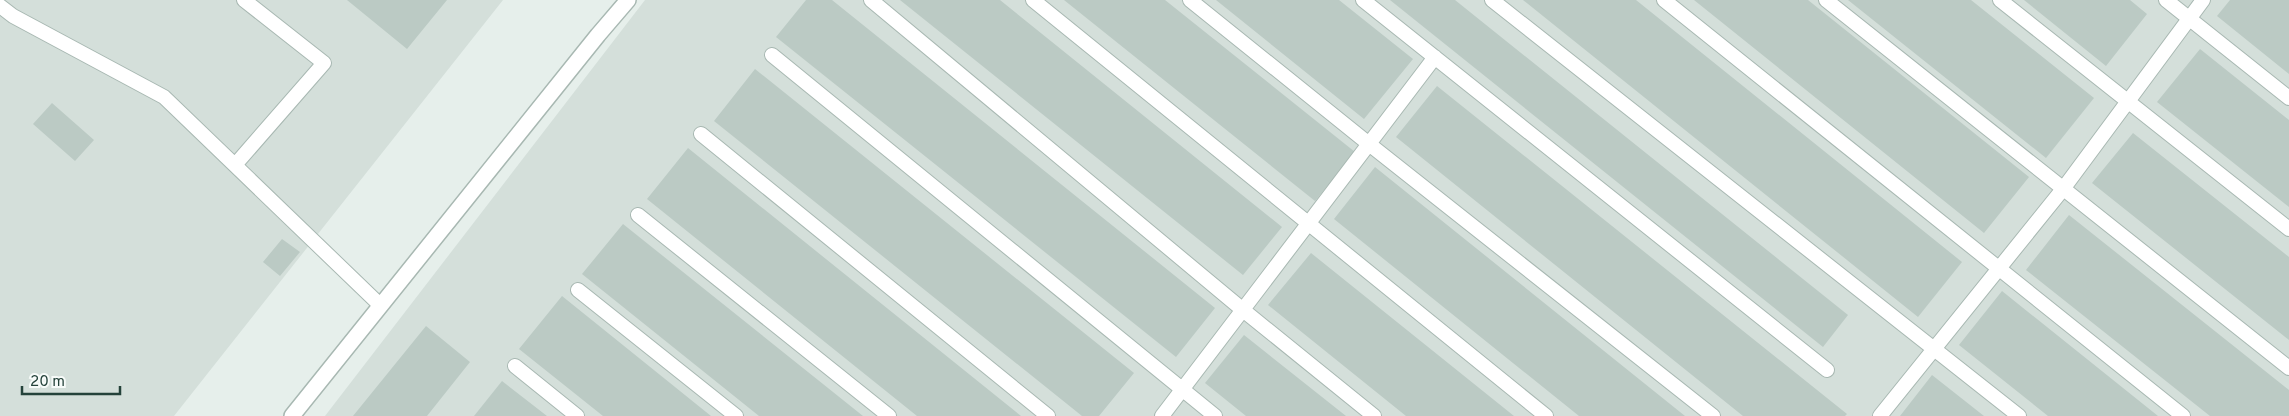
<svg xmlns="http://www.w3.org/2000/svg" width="2289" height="416" font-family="Overpass,sans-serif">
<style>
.built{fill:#d4dfda}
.building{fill:#bbcac4}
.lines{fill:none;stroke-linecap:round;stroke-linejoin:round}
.service-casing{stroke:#a8b8b2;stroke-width:16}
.minor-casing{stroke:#a8b8b2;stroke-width:18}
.service{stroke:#fff;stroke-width:14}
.minor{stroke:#fff;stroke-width:15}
</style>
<rect width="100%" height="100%" fill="#e6efeb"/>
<path class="built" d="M0,0H503L174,416H0Z
M645,0H2289V416H325Z"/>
<path class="building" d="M347,0H447L407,49Z
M806,0H832L1215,308L1176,357L776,37Z
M900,0H1000L1282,227L1243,275Z
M1064,0H1165L1355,152L1315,201Z
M1216,0H1339L1413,59L1364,119Z
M1390,0H1455L1848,315L1823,347Z
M1523,0H1636L1962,262L1918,317Z
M1694,0H1808L2029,177L1984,233Z
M1848,0H1971L2094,98L2046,158Z
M2024,0H2130L2147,14L2106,66Z
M2230,0H2289V74L2217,16Z
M2200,49L2289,120V207L2157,102Z
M755,69L1134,373L1099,416H1082L714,121Z
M1437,86L1847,414L1845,416H1743L1396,137Z
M52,103L94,140L75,161L33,124Z
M2133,133L2289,257V340L2092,183Z
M688,148L1021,416H917L647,199Z
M1375,167L1685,416H1579L1334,219Z
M2069,215L2289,390V416H2210L2026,270Z
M623,224L863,416H759L582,274Z
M282,239L300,252L280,276L263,262Z
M1311,253L1514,416H1406L1268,305Z
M2002,291L2158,416H2048L1959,345Z
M562,296L711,416H603L519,349Z
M426,326L470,362L427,416H353Z
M1244,335L1346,416H1246L1205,383Z
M1932,375L1984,416H1900Z
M502,381L547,416H474Z"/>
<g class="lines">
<g class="service-casing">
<path id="service" d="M871,0L1243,310L1374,416
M1033,0L1546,416
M1190,0L1369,144L1713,416
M1363,0L1827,370
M1492,0L2019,416
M1664,0L2183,416
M1826,0L2289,368
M2000,0L2289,229
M2166,0L2289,98
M0,6L13,16L164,97L380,305
M772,55L1215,416
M701,134L1048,416
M235,165L324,63L244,0
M638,215L889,416
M578,290L736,416
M515,366L577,416
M1162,416L1435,57
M1880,416L2063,189L2203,0"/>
</g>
<g class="minor-casing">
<path id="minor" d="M292,416L598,35L628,0"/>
</g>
<use href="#service" class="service"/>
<use href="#minor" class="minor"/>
</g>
<path d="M22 386v8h98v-8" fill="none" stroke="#24423a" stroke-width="2.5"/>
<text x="30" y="386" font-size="15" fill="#24423a" stroke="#f7fbf9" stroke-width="4" paint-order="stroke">20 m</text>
</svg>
